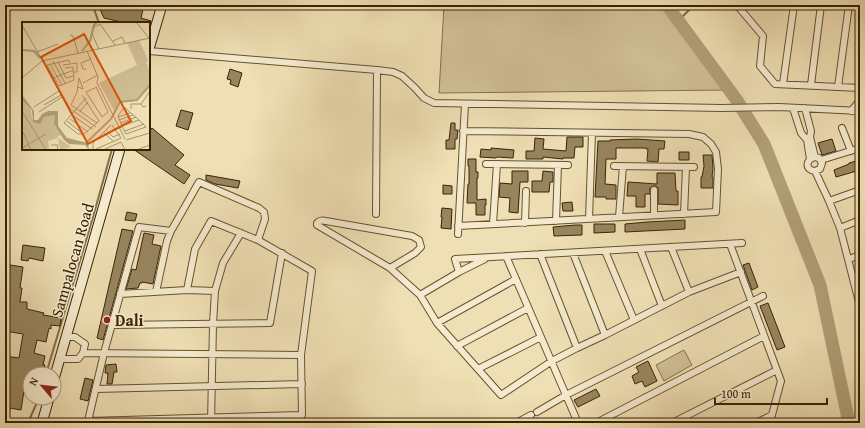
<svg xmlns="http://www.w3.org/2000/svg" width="865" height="428" font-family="'Gentium Book Plus',serif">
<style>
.green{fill:#d0bf96;stroke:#84714d}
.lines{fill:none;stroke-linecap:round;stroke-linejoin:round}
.stream{stroke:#816d4a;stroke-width:2}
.river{stroke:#b19f78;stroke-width:13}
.building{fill:#978560;stroke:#382304}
.street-casing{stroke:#665230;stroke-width:8}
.secondary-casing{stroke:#382304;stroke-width:11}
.street{stroke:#f5eace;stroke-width:6}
.secondary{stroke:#f5eace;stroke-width:9}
.poi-dot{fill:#8f2418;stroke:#f5eace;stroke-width:1.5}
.labels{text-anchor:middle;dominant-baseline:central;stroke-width:3;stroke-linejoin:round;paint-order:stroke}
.street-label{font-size:16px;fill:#382304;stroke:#f5eace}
.poi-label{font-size:16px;font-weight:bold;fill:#382304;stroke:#f5eace;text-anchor:start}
.inset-river{fill:none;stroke:#b19f78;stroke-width:2}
.inset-road{fill:none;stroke:#a6946e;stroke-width:1}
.view{fill:#d6540b;fill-opacity:0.15;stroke:#d6540b;stroke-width:2}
.inset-edge{fill:none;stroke:#382304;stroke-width:2}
</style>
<rect width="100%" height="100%" fill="#efdfb4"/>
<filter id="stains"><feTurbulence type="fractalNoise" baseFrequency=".005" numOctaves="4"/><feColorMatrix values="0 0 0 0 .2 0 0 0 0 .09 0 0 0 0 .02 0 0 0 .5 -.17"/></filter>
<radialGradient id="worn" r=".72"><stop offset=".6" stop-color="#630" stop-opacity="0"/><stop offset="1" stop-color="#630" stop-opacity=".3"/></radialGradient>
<path class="green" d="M444,5H669V8L729,90L439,93Z
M684,350L692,365L664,381L656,365Z"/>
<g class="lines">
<path class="stream" d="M91,5L94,9L99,23
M678,21L694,5
M46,374L93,217L112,149
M27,423L30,418L39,398"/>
<path class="river" d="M669,5V8L736,99L764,144L820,285L849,423"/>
</g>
<path class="building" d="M98,5H144L141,18L151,21L150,23H125L104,18Z
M230,69L242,73L238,87L230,84L231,80L227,79Z
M181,110L193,113L188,130L176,126Z
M451,123H455V130H458L457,139H455V149H446V140H449Z
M152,128L184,155L175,165L190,175L184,184L133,149H149V132Z
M567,137H583V147H575L574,158H563V159L543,157V159H526V151H534L535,138L544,139L543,149L566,151Z
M637,139L665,141L664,149H659L658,162L647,161L648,149H646V148H616V159H606L605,184L616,185V199H606V197H595L598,141H610V140Z
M832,139L836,151L822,155L818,143Z
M491,148L514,150L513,158L497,157L496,158L480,157L481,149L491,150Z
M679,152H689V160H679Z
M703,155H712L713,168L712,177H713V188H701V177H702L704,166Z
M468,159H476V172H478V178H477V200L486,199V205H485V215H476V203H467L468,184H469V166H468Z
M860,160V170L836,177L834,170L849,164V163Z
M512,171H528V182H520L518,213L509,212L510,198L499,197L500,183L512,184Z
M543,171L553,172V182H550L549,192H532V181H542Z
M657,173H675L676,191H678V205L658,204V188L656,186H654L650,188V194H645V207H636V196H627L628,182L657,184Z
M206,175L240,181L238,188L215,184L206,180Z
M443,185L452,186V194H443Z
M572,202L573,211H563L562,203Z
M442,208L452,209L451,229L441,228L442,217H441Z
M127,212L137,214L135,221L125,220Z
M685,220V229L625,232V224L647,222Z
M594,224H615V232L594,233Z
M575,225H582V235L554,236L553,227Z
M122,229L133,231L103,340L97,338Z
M144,233L154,235L152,244L161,246L153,284L142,282V283H140L138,288L126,289L132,269L136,270Z
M23,245L45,248L43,261L29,258L28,261L21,260Z
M749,263L758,287L752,290L743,265Z
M10,265L23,267L20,288H22L20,302H27V309L44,313L43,315L61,318L60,326L51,325V329L49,328L46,342L37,340L34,353L45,356L43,365H45L43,374H30V385L25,384L21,410L10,408L9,419H5V356L19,358L23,334L5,331L6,318L5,317V267L10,268Z
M768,303L785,347L777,350L760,306Z
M648,361L657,381L645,387L642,381L635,384L632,376L639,372L636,367Z
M116,364L117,372H114L112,384H107L108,373H105L106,365Z
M85,378L93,380L88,401L80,399Z
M596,389L600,396L578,407L574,400Z"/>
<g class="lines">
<g class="street-casing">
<path id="street" d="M737,5L741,10L763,36L760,66L775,84L860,88
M149,51L377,70L393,72L402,76L415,88L424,98L434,103L721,108L779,107L860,111
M783,84L794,5
M811,85L821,5
M838,87L849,5
M793,108L801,133L807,140L810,159
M805,108L811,131L810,137L815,157
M851,111L858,103L860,98
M842,128L851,151
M821,160L860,148
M486,164L568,165
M614,166L694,167
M815,171L820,169L822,163L819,158L815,157C805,160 805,170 815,171L829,201L840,228L860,306
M829,201L860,190
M376,214L377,70
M684,214L686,167
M654,215V190
M619,217L623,166
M589,219L592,133
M556,221L558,165
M525,223L526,191
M493,224L497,164
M458,226L716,212L718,169L716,152L711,144L703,137L689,134L463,131
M840,228L860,220
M171,231L139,227L104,353L88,421L302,415L301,355L312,271L258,240L211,221L195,249L187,290
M458,234L465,104
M730,244L781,381L772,415L768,423
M671,247L689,292
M640,249L662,306
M605,251L634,320
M573,253L605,335
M540,254L577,348
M506,256L578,423
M849,259L860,255
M390,268L415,253L421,247L419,240L412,236L326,221C322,220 320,220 317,223V225L390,268L420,295L437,323L501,395L552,361L577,348L605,335L689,292L741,272
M459,272L455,259L742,243
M156,292L167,241L171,231L199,182L259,208L264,212L265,219L258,240
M120,294L187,290L215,291
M420,295L459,272L485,259
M437,323L516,279
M112,325L270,323L282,253
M457,346L528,308
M83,353L301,355
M59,359H78L83,353L85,344L75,337H66
M478,369L541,337
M96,389L302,384
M537,412L566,395L763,296
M211,423L213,324L215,291L223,263L241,233
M516,423L531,415
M596,423L764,336
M672,423L777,370
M756,423L772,415"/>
</g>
<g class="secondary-casing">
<path id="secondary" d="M149,49L162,5
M54,379L120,149
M42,423L49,398"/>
</g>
<use href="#street" class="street"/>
<use href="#secondary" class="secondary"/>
</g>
<circle class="poi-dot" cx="107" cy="320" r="4"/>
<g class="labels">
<g class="street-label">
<text transform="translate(72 260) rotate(-74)">Sampalocan Road</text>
</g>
<g class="poi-label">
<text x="115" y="320">Dali</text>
</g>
</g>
<g transform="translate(22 22)">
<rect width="128" height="128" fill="#efdfb4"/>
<path d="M117,18L126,38L124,40L128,50V63L115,78L98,80L93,90L77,61L115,43L105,21ZM0,78L9,88L10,97L18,101L22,95L33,93L39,113L35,115L49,125L38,128L36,116L26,119L27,127L25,128H0Z" fill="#d0bf96"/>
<path d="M0,73L12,89V98H16L20,92L26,89H36V104L45,116L66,121L67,128L63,123L47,122L42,118L32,101L33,93L22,95L18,102L11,100L10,88L0,78Z" fill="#b19f78"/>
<path class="inset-river" d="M0,28L12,29L18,36M60,29L68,19L72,3L75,0M63,122L89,97L98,80L115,78L128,63"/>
<path class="inset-road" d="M114,0L127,16M0,3L49,88M72,5L78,2L93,23M70,12L77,27M48,13L51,14L56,31M91,19L100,15L103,21M65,29L76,55L75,61L103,117M15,30L36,22M31,39L43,61M36,40L44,56L52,54M28,42L40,63M41,43L55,41V50H52M43,46L51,45L52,58L37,64L25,43L47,38L48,41M64,47H61L59,41L69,37M0,56L20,39L128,16M31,56L52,48M61,61L76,53M56,65L61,67L57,56L55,70L49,83L75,101M64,70L80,95L86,90L74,65M64,70L75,65M60,73L77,99M64,76L42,101L56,112H62L77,99M22,83L39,73M124,84L121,85L119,82L128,69M12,85L37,69M109,87V82H119M50,88L74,105M0,89L24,128M58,89L66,80M17,90L40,75M50,93L70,107M96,95L108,91M48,97L66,110M97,98L111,93M45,99L61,112M99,101L114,95M98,106L100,104L96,94L102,85L117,98L124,105L104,112L100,104L117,98M85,109L91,115L98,112M103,109L122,102M1,110L9,128M82,111L91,119M104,118L128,111M29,123H36L35,128M0,126L24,112M71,128V121L89,103M72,128L99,116L90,103M81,128L99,120L103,128M114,128L128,123"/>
<path class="view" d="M62,12L109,99L66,122L19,35Z"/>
<rect width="128" height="128" class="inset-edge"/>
</g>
<rect width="865" height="428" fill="none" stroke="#efdfb4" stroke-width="20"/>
<rect x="6" y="6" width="853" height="416" fill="none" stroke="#382304" stroke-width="2"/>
<rect x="10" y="10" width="845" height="408" fill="none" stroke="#382304"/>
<g transform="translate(42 386) rotate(298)"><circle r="19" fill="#f5eace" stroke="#a99a7d"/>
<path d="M0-3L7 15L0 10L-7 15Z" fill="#8f2418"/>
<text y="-6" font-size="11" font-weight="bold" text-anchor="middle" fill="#382304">N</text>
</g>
<path d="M715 398v6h112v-6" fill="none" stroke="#382304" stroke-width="2"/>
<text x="721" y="398" font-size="12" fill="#382304" stroke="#f5eace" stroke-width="3" paint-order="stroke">100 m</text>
<rect width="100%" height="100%" filter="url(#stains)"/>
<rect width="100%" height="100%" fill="url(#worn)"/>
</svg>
